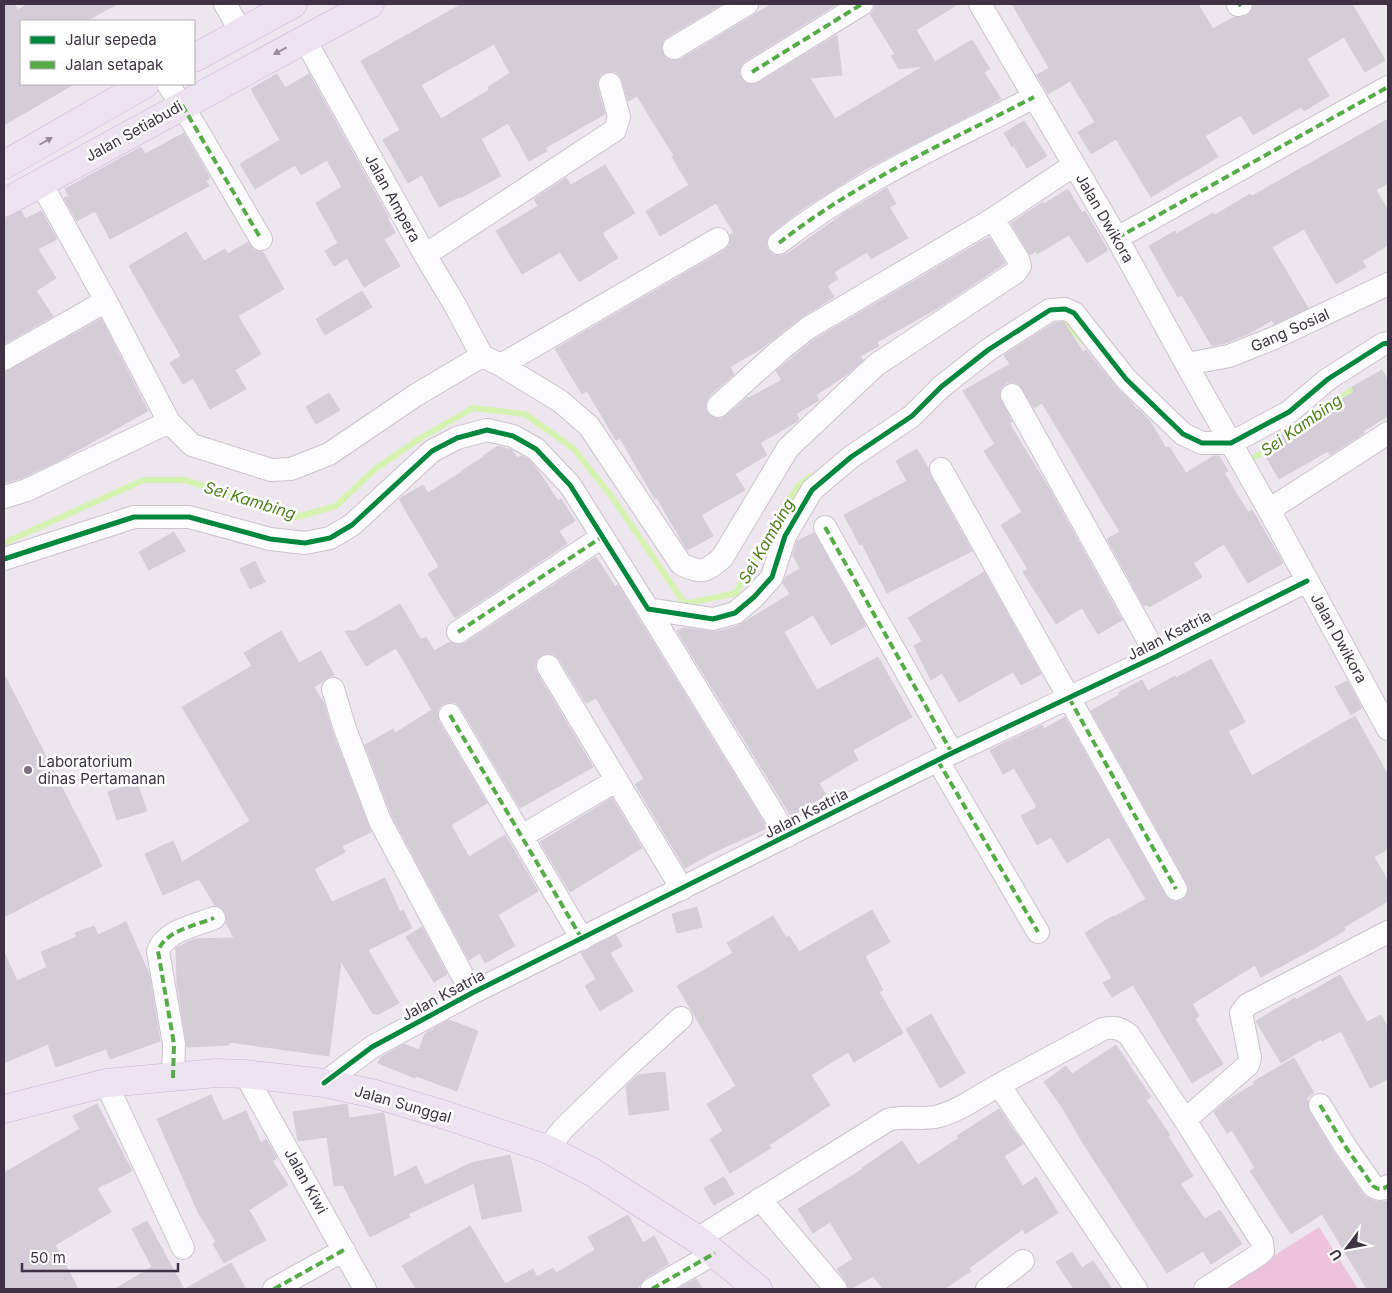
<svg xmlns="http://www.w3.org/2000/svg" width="1392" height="1293" font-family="Inter,sans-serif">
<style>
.green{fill:#ecc3da}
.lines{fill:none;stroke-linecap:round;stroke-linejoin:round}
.stream{stroke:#d5f2b1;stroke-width:6}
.building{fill:#d4cdd7;stroke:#d4ccd7;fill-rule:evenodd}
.minor-casing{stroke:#cbc2cd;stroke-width:24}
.major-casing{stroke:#cbb1d3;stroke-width:29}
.minor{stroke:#fcfbfd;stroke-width:22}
.major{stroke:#ede2f0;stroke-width:28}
.quiet{stroke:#55ac47;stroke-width:4;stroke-dasharray:8 4;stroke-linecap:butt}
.cycleway-casing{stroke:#fff;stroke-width:8}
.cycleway{stroke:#00873e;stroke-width:5}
.oneway{fill:#968a9a}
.poi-dot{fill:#7b7180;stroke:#fff;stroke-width:2}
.labels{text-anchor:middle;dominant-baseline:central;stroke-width:5;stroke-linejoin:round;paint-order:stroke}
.street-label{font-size:15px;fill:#3e3244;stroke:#fff}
.poi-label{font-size:15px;fill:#3e3244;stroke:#fff;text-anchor:start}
.water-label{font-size:16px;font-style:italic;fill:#507e1c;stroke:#fff}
</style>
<rect width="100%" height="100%" fill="#ede6ef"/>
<path class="green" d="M1319,1227L1358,1289H1222Z"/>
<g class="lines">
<path class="stream" d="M1057,315L1085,343
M1326,409L1353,389L1359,387
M1246,456L1250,460L1269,449
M4,543L144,480H184L238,496L297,517L336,506L375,469L419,439L473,408L525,414L574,449L612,497L685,604L736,593L767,537L798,486L811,476"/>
</g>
<path class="building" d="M4,4H14L18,10L28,4H117L86,21H21V84H74L4,125Z
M462,4H722L667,37L663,41L661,48L663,54L667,59L674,61L681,59L772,4H837L745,61L741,65L739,72L741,78L745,83L752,85L758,83L837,35L842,75L810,78L835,119L924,66L899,69L891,56L895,54L870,14L874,10L875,4H958L916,30L935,62L972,40L990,69L984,72L1001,99L864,170L801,210L771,233L767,238L766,244L768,250L773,255L781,256L787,254L846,212L887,188L896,204L889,207L908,238L871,259L867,252L834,272L838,279L827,286L834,297L800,318L762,348L730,367L734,374L709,396L706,402L705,409L709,415L714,418L720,419L726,416L748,397L749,398L782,380L776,371L815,339L989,237L1005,263L941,306L877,342L879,346L860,356L863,360L849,373L816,395L819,400L796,414L799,419L796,422L760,443L767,455L735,474L745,490L701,515L713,536L687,550L657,498L655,499L620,438L616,440L587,391L582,394L555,349L725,250L730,245V235L734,233L716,203L660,236L646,211L689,185L672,157L674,156L637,96L628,101L622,80L619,74L613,71L606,72L601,74L597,81V87L605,114L545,148L547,151L529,161L508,123L481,139L501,176L460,198L459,197L439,207L422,175L408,183L383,140L400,130L361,61ZM494,44L510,73L488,87L489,90L441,119L421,85Z
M1012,4H1198L1213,29L1234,17L1246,16L1251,12L1254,4H1352L1385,60L1365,72L1344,37L1307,59L1329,96L1304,111L1301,107L1253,135L1241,115L1205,136L1218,157L1151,197L1116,139L1091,154L1078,132L1095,122L1070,81L1048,94L1037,75L1049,68Z
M277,74L285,88L309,74L389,218L388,219L395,233L384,239L400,266L364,287L347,258L334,266L325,251L338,243L316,203L342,187L327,160L301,175L295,165L255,189L240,164L280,140L251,89Z
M1388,119V183L1376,190L1388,210V245L1362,261L1366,267L1336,284L1304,229L1272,247L1308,308L1274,324L1272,320L1248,334L1225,343L1212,346L1182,295L1178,297L1149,246L1175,231L1176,234L1213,213L1215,215L1250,194L1252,196Z
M1024,121L1047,156L1027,168L1014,146L1012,147L1004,133Z
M184,133L210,178L206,181L209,186L110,239L95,211L77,221L64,198L69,196L65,189L141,147L145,154Z
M605,165L635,213L602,233L618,258L579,282L560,252L522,274L496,231L538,206L534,199L566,178L571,185Z
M1068,189L1082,213L1085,211L1108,250L1087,263L1069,235L1037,254L1036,251L1030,255L1011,223L1043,202L1044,204Z
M21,211L25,219L41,211L57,239L38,249L56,278L36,291L53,316L4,344V219Z
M186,232L204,261L225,249L228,254L248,242L254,250L263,252L284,289L238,316L261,354L235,370L246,389L210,409L193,378L183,384L170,363L181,356L129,266Z
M362,291L372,307L325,335L316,319Z
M101,319L148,411L60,460L22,478L4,483V372L10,370Z
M1063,322L1065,324L1083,352L1086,350L1116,387L1133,404L1136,410L1138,409L1149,420L1166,448L1169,447L1186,473L1214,456H1219L1228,471L1224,473L1248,512L1252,510L1283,563L1248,583L1224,544L1193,563L1202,577L1149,607L1147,604L1144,606L1107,539L1120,532L1042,403L1034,408L1019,384L1013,382L1006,383L1001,388L999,395L1012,422L1009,423L1051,492L1122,620L1098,634L1082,608L1056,624L1023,572L1028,569L1001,525L1022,512L984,451L995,444L963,391L1010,364L1004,355L1054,323Z
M1382,370L1388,381V416L1363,431L1364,433L1330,455L1328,451L1279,479L1260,447L1354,392L1352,387Z
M329,393L340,410L316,424L306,407Z
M498,446L512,450L517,458L521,456L528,459L539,472L558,501L561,499L575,521L559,531L567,544L455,618L428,574L439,567L399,499L423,485L428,493L462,472L461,471L484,457L483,456Z
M917,449L928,468L930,475L972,551L887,593L862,544L860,545L844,515L907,481L896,461Z
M174,532L185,551L149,570L139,552Z
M814,533L866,626L831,645L813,615L784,632L817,690L878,657L912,717L853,750L858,760L819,783L826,795L791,816L677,631L683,628L716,632L738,626L790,594L783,583L786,577L800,569L793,555L797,541Z
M596,557L615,587L618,585L637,616L767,828L712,853L685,868L635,784L644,779L596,698L586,703L559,659L554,654L547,653L542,655L536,660L535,667L537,673L593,767L520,808L461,708L456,703L449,702L443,704L438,709L437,715L439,722L487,803L451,825L469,857L505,835L538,891L498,915L515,946L485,963L480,953L469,960L392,816L365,745L393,729L395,733L432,710L396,648L366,666L345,631H354L400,604L421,640L426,637L434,651L450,642L459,645L465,643Z
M255,561L265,582L250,589L240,569Z
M984,572L1041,674L1021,685L1013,672L959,702L942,673L931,680L914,646L922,641L908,618Z
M281,631L299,663L321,651L334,675L329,677L314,687L324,704L333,734L371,832L342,846L345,852L314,869L332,902L385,878L400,912L403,910L412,928L368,950L399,1003L379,1014H373L341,961L329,1056L229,1042V1045L187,1047L177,983L176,948L194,939L234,938L226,923V913L222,908L215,905L199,879L163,895L145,854L173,841L182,862L250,821L182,707L252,666L244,653Z
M1211,659L1245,722L1228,731L1252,776L1355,716L1388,775V849L1374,857L1388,881V901L1344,927L1345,930L1313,949L1261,977L1255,965L1192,1004L1199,1016L1195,1019L1223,1064L1192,1083L1133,985L1112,997L1103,983L1112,978L1085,933L1113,916L1114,917L1146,899L1109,837L1067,863L1051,837L1037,845L1021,816L1037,807L1014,768L1003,774L990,750L1042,725L1044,729L1065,717L1165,895L1170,900L1175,902L1182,901L1187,895L1189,889L1187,883L1091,711L1119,695L1118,693L1142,680L1148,691L1175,676L1176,678Z
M4,674L102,866L4,917Z
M1347,681L1362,708L1351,715L1335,687Z
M137,783L147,811L117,820L108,792Z
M612,798L642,848L570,892L540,842Z
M697,907L702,927L677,933L672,914Z
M872,910L890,942L865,956L883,990L879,992L903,1033L854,1062L848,1052L811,1075L830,1105L769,1145L771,1148L730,1173L710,1139L723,1131L707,1104L736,1086L677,986L733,953L727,943L773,916L786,938L789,936L799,952Z
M126,922L149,974L160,1041L110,1059L106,1049L56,1067L48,1044L4,1063V952L17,981L47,967L41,952L77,937L75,933L94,926L98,935Z
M422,927L447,974L434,982L406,937Z
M616,935L622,946L610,953L633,991L600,1011L585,986L596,979L581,953Z
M1340,975L1367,1022L1381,1015L1388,1029V1079L1370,1088L1341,1031L1322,1041L1321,1039L1281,1063L1256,1021L1295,998L1296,1000Z
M931,1014L965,1073L940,1088L906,1029Z
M449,1020L478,1031L457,1091L416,1076L415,1078L378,1063L380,1058L404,1044L419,1050L425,1034L430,1030L433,1031L434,1028Z
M1116,1045L1151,1097L1146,1100L1170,1135L1168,1136L1193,1176L1180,1184L1205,1219L1220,1210L1242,1244L1211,1264L1203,1251L1167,1273L1083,1143L1060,1104L1044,1082L1066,1066L1072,1074Z
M1294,1058L1314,1093L1306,1098L1308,1101L1309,1111L1334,1153L1365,1197L1377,1202L1388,1201V1289H1367L1322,1214L1291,1234L1250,1171L1255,1168L1232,1130L1227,1133L1214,1112L1228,1100L1254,1084L1253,1082Z
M665,1072L669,1110L629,1115L626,1086L638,1075Z
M211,1095L223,1121L246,1111L261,1143L266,1139L277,1158L272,1161L288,1185L249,1210L266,1240L224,1263L213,1244L216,1242L198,1212L157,1119Z
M97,1104L132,1171L97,1188L111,1212L55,1245L78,1289H4V1173L80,1129L73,1116Z
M347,1104L349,1118L384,1113L394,1177L416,1166L425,1185L471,1163L510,1155L522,1211L482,1219L474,1183L408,1214L410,1217L370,1237L343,1185L334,1186L327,1137L298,1141L293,1112Z
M999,1109L1023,1144L1004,1156L1023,1186L1036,1177L1058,1213L1025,1234L1023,1229L969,1268L971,1271L944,1289H883L873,1276L851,1289H849L846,1281L837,1269L853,1259L830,1222L813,1233L798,1209L863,1169L862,1168L902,1141L918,1165L959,1138L957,1136Z
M724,1177L734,1194L714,1205L704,1188Z
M628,1215L643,1243L654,1236L669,1264L645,1278L637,1289H416L402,1266L470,1226L505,1284L533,1269L537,1277L553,1268L556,1273L595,1250L588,1237Z
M147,1221L184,1289H115L152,1267L132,1229Z
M1072,1252L1082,1268L1093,1261L1112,1289H1074L1056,1262Z
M231,1263L246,1289H185Z
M696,1279L703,1289H678Z"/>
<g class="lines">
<g class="minor-casing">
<path id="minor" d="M225,4L241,32
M980,4L1117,238L1194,378L1269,510L1388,729
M1238,5L1241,4
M304,38L425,255L455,305L482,356
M674,48L747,4
M752,72L862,4
M168,84L196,128L261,239
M41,183L106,301L169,422L192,445L271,470L291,469L329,454L416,395L482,356
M1117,238L1388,87
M779,243C856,182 948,142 1034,97
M425,255L615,130L619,117L610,84
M482,356L501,365L560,401L589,426L681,564C702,574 705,572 722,558L788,448L876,365L1016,272L1020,266L1018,259L993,219
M4,359L106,301
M1187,364L1229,356L1274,338L1388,284
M501,365L718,239
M1012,395L1157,656
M718,406L779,351L808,328L993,219L1074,165
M941,469L1176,889
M4,497L27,490L169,422
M1269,510L1388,433
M825,527L952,753
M4,559L134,517H189L270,539L305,543L330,538L352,525L432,451L457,438L487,430L513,436L536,449L570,485L648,609L713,619L735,613L754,597L772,577L785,536L812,490L851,457L912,416L941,387L988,350L1050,310L1065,309L1074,313L1126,379L1183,434L1202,443H1231L1272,421L1289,412L1328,379L1383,344L1388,343
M648,609L787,836
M458,632L602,537
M548,666L682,889
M333,689L345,729L380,821L472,993
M450,715L582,939
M938,761L1038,932
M522,836L617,780
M245,1074L365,1289
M173,1078L174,1044L158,951C166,930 195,926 214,918
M106,1083L183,1248
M324,1083L372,1047L472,993L952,753L1157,656L1307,581
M1320,1105L1345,1146L1373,1186C1378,1190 1382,1190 1388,1186
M1185,1120L1248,1065L1250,1057L1241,1013L1247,1005L1388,932
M547,1149L564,1128L627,1067L681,1018
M760,1199L836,1289
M697,1239L888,1120C903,1115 919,1120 935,1117C958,1112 979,1096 999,1085
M274,1289L344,1250
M652,1289L715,1253
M987,1289L1023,1261
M1136,1289L999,1085L1103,1029C1113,1026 1120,1028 1129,1035L1185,1120L1262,1242L1263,1251L1260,1254L1205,1289"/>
</g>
<g class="major-casing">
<path id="major" d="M194,58L293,4
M4,165L145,84
M4,203L370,4
M4,1109L106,1083L216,1073L245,1074L324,1083L375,1094L445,1115L547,1149L592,1172L697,1239L758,1289"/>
</g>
<use href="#minor" class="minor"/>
<use href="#major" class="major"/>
<path class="quiet" d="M1238,5L1241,4
M752,72L862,4
M182,105L261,239
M1117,238L1388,87
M779,243C856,182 948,142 1034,97
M825,527L952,753
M458,632L602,537
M1069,698L1176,889
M450,715L582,939
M938,761L1038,932
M173,1078L174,1044L158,951C166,930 195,926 214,918
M1320,1105L1345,1146L1373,1186C1378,1190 1382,1190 1388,1186
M274,1289L344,1250
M652,1289L715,1253"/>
<g class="cycleway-casing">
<path id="cycleway" d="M4,559L134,517H189L270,539L305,543L330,538L352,525L432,451L457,438L487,430L513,436L536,449L570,485L648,609L713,619L735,613L754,597L772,577L785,536L812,490L851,457L912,416L941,387L988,350L1050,310L1065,309L1074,313L1126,379L1183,434L1202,443H1231L1272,421L1289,412L1328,379L1383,344L1388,343
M324,1083L372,1047L472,993L952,753L1157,656L1307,581"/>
</g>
<use href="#cycleway" class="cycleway"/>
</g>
<defs><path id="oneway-solid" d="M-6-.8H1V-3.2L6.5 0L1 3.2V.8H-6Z" transform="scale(1.25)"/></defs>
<g class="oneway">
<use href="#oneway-solid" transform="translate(280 51) rotate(152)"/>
<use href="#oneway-solid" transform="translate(46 141) rotate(-30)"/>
</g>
<circle class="poi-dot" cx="28" cy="770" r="5"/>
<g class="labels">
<g class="street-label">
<text transform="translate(134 131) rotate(-29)">Jalan Setiabudi</text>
<text transform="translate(393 198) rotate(61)">Jalan Ampera</text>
<text transform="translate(1105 218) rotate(60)">Jalan Dwikora</text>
<text transform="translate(1290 330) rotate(-24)">Gang Sosial</text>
<text transform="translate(1169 635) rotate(-27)">Jalan Ksatria</text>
<text transform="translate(1339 638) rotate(61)">Jalan Dwikora</text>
<text transform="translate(806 813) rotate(-27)">Jalan Ksatria</text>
<text transform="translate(443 995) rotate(-28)">Jalan Ksatria</text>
<text transform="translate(403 1104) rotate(16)">Jalan Sunggal</text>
<text transform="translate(306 1181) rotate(61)">Jalan Kiwi</text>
</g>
<g class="poi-label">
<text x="38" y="761">Laboratorium<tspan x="38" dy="17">dinas Pertamanan</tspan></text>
</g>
<g class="water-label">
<text transform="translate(1301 425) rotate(-35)">Sei Kambing</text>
<text transform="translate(250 500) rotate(17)">Sei Kambing</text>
<text transform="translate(766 541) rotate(-60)">Sei Kambing</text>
</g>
</g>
<rect width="1392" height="1293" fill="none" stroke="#3e3244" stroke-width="10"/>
<rect x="20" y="20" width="175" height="65" fill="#ffffff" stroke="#b2adb4"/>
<rect x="30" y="36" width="25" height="8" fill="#00873e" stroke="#b2adb4"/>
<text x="65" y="45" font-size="15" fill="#3e3244">Jalur sepeda</text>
<rect x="30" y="61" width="25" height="8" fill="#55ac47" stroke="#b2adb4"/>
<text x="65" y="70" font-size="15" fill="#3e3244">Jalan setapak</text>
<g transform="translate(1347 1248) rotate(238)" stroke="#ffffff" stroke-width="4" paint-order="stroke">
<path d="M0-4L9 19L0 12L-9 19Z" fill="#3e3244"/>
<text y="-8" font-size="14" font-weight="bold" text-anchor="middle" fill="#3e3244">U</text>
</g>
<path d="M22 1263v8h156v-8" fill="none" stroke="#3e3244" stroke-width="2.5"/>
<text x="30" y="1263" font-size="15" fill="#3e3244" stroke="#ffffff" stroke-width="4" paint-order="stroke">50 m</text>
</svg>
